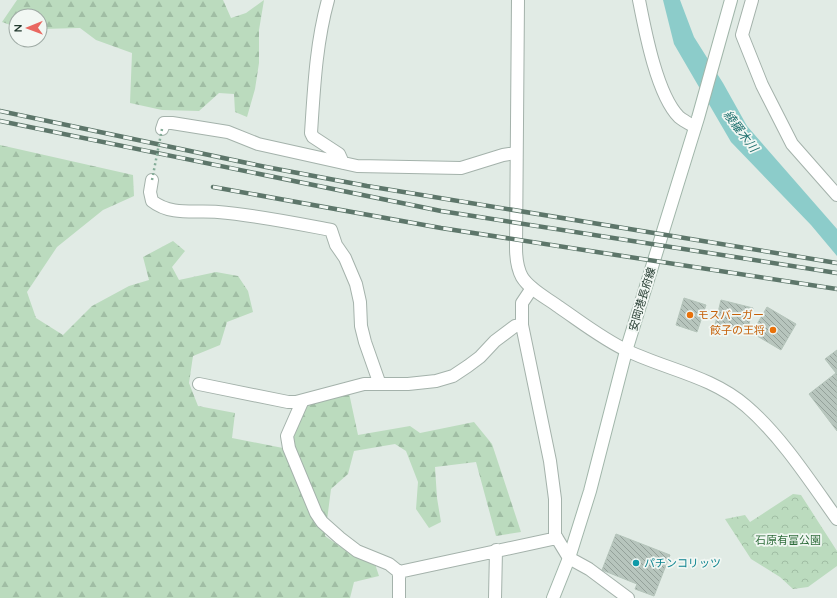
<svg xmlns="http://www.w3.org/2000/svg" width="837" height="598" font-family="Quicksand,'Noto Sans JP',sans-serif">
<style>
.forest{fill:url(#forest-firs)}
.park{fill:url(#park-crowns)}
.water{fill:#8cccca}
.building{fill:url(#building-back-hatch);stroke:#b4c4ba}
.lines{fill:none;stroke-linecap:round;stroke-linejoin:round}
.minor-casing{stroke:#a4b2ab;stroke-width:14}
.tertiary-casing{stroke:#a4b2ab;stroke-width:14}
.secondary-casing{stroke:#a1b6aa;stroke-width:14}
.minor{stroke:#fff;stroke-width:12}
.tertiary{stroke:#fff;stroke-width:12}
.secondary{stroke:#fff;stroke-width:12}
.rail-casing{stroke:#5d766a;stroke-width:4.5}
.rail{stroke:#f1f7f3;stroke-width:3;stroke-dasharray:9;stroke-linecap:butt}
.path-bridge{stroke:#84ac98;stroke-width:2.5;stroke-dasharray:2 3;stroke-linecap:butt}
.food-dot{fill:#e8710a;stroke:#f1f7f3;stroke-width:1.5}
.culture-dot{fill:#0f9aa8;stroke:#f1f7f3;stroke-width:1.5}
.labels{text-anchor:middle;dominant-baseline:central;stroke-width:3.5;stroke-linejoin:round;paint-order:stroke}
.street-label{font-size:11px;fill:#233a2f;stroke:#f1f7f3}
.food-label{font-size:11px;fill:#c56008;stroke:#f1f7f3;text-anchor:start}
.park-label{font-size:11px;fill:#306e3c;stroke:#f1f7f3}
.culture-label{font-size:11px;fill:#0d838f;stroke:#f1f7f3;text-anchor:start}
.water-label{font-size:12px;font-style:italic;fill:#217270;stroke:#f1f7f3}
</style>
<defs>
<pattern id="forest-firs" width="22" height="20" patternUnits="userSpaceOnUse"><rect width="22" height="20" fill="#bbdbbe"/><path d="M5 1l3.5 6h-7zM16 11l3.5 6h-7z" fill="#a0bda4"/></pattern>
<pattern id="park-crowns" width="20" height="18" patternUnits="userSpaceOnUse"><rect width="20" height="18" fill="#bbdbbe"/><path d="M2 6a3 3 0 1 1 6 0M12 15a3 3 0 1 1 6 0" fill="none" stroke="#a0bda4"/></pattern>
<pattern id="building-back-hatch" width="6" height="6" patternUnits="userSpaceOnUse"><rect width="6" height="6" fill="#b7c5bd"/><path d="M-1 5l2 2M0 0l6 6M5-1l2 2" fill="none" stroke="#94a19a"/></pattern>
</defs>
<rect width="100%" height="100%" fill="#e1ebe5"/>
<path class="forest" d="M17,0H223L231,18L246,13L264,0L259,30V63L255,89L247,117L235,112L234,94L219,93L199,111L162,110L130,103L132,53L96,40L80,28L40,29V16H16V27L2,22Z
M0,145L133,175L134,196L103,210L57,247L27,292L36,318L63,335L92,306L129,286L149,280L143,257L173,241L185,251L172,267L179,280L216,272L238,276L248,291L253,312L227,322L220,345L193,356L189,383L198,406L235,413L232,438L283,448L306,405L349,393L358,435L410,426L420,433L474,422L492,444L521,532L496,536L476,462L435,467L437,498L441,522L429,528L416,509L418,482L406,451L395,444L354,451L348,474L331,489L325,536L348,552L374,561L379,576L354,582L350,598H0Z"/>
<path class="park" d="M793,494L801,495L837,551V566L808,587L793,589L780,577L751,559L725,519L745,515L750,522Z"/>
<path class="water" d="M663,0H680L694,37L723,83L747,126L837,229V256L811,225L731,142L674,44Z"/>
<path class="building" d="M684,298L706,305L697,332L676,325Z
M721,300L753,308L747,332L715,325Z
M767,307L796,324L781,350L752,333Z
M837,350V431L809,394L836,373L825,359Z
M616,534L670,555L654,596L635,589L637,584L602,570Z"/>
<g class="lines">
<g class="minor-casing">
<path id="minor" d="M328,0C316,43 314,88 311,133L313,137L339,154L343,163
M639,0C645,31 657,95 679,117C684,121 690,124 695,127
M752,0L742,35L762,85L792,144L837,195
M162,129L164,123H172L228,132L258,144L357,166L461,168L503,155L516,153
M152,180L150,192L152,201C171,216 195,210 218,212C255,215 294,223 331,230L336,245L345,258L356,284L360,302L361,326L365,342L378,379L379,383
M532,288L522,303V325L550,461L555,499V535L569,558L589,569L628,598
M199,384L288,402H296L364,384H408L436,381L453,376L468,366L480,357L495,341L515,326L522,325
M302,402L287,436L289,448L316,513L322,522L340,538L357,551L389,564L399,572
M399,598V572L557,538
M495,598L496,550"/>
</g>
<g class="tertiary-casing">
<path id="tertiary" d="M518,0L516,247C516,257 517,268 522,277C530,290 547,298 559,307C581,322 604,340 628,351C668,370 711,376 746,406C781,436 810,481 837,519"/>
</g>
<g class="secondary-casing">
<path id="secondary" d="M553,598L569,558L590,491L626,351L698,118L731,0"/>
</g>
<use href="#minor" class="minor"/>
<use href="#tertiary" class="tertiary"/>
<use href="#secondary" class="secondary"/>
<g class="rail-casing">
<path id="rail" d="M0,111L266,167L367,186L837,263
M0,121L441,211L837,273
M213,187L441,228L837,289"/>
</g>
<use href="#rail" class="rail"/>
<path class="path-bridge" d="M152,180L162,129"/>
</g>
<g class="food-dot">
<circle cx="690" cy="315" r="4"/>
<circle cx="773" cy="330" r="4"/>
</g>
<circle class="culture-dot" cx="636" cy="563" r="4"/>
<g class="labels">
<g class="street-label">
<text transform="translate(642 299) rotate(-73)">安岡港長府線</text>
</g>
<g class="food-label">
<text x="698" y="315">モスバーガー</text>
<text x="765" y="330" text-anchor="end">餃子の王将</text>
</g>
<g class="park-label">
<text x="788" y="540">石原有富公園</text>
</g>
<g class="culture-label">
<text x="644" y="563">パチンコリッツ</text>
</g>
<g class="water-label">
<text transform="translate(741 131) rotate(53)">綾羅木川</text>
</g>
</g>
<g transform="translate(28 28) rotate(269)"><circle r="19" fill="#f1f7f3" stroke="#9faba5"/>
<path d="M0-3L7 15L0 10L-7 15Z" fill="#e96861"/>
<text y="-6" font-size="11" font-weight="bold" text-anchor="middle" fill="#233a2f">N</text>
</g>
</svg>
